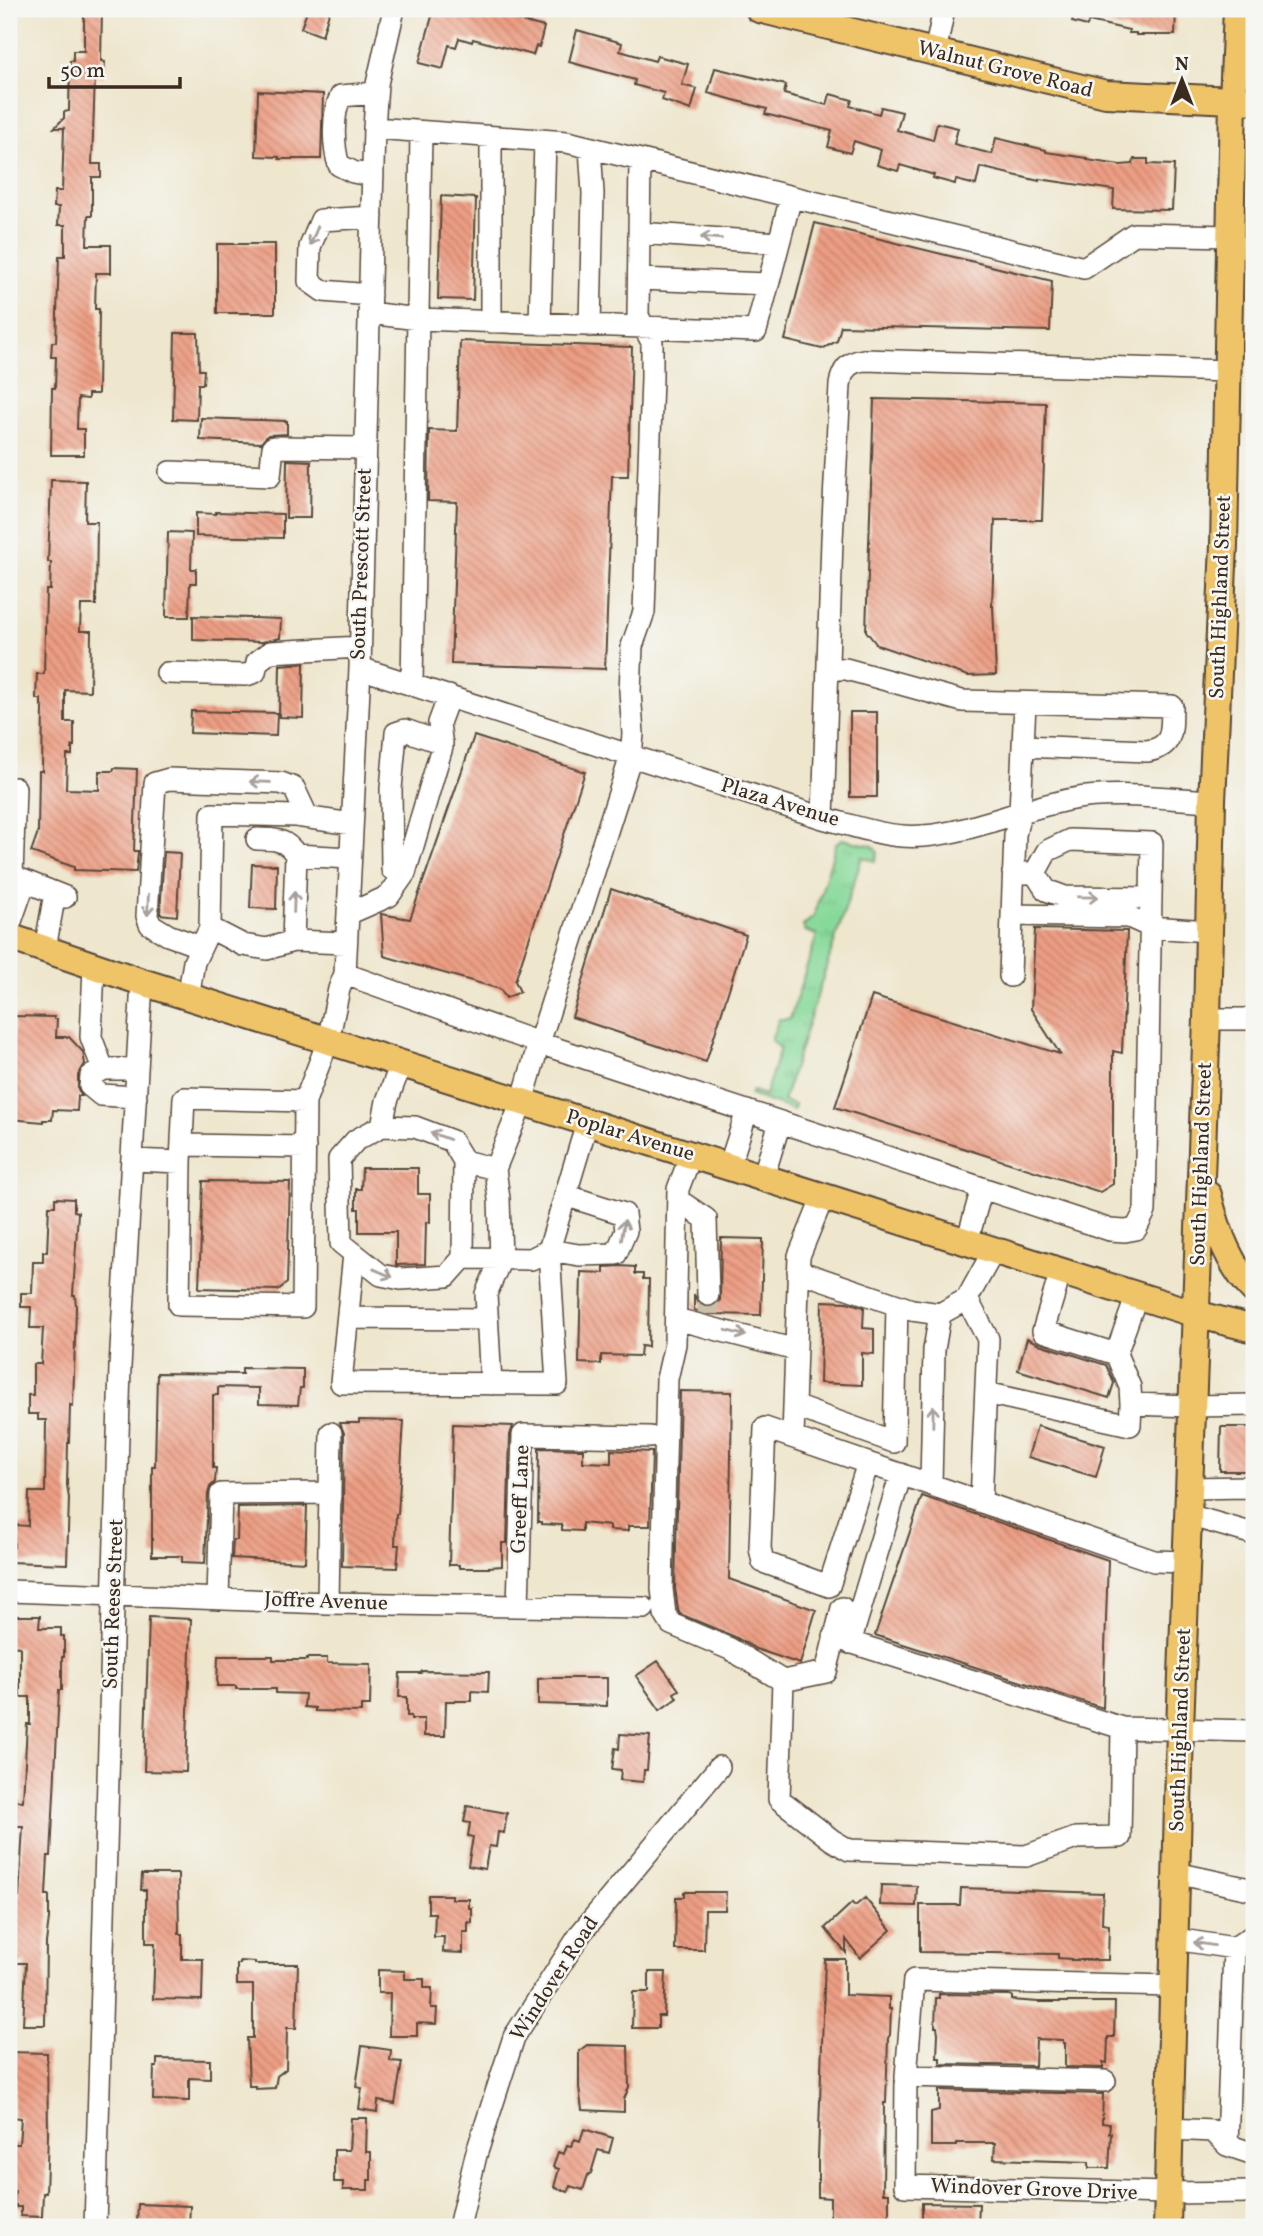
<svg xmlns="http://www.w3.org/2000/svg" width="1263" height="2236" font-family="Vollkorn,serif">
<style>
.grass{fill:url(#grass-tufts);stroke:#61825c;stroke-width:2}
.building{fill:url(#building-back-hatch)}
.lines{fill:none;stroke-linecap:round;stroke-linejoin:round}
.minor-tunnel{stroke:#cac0aa;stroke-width:21;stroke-dasharray:21 10;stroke-linecap:butt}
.minor-casing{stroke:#564638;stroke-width:24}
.major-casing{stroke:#564638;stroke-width:30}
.minor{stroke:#fff;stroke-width:21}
.major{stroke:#efc469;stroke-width:26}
.oneway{stroke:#a79f9a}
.labels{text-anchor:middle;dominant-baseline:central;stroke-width:5;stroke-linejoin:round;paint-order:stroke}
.street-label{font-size:21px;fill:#3b2a1e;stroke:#f6f6f2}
</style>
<defs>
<pattern id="grass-tufts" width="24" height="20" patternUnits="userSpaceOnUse" patternTransform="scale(1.75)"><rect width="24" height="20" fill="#87d99a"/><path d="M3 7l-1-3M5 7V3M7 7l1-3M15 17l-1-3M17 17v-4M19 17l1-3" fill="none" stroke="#75ba84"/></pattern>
<pattern id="building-back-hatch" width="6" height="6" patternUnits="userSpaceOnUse" patternTransform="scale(1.75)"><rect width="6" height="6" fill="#ed9e84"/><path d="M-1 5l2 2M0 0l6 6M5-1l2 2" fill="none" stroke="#c1816b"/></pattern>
</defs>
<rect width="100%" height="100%" fill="#f6f6f2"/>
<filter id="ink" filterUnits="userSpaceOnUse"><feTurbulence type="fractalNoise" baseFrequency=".0143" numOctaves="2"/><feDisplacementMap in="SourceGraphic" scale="14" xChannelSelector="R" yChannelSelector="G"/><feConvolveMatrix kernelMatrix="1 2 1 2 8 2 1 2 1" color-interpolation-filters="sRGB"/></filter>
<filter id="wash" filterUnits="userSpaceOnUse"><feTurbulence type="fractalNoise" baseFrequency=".00686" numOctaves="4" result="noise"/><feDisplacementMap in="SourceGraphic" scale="28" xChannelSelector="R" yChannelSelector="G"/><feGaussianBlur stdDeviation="1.57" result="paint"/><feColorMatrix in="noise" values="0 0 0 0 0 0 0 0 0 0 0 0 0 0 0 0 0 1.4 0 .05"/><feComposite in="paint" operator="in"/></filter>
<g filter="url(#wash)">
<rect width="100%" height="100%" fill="#eee6cd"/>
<path class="grass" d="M842,839L873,846L878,853L875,861L862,857L783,1101L795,1105L793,1110L750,1095L752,1091L765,1095L780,1048L771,1040L779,1019H790L817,935L805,931L803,926L814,916L836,844Z"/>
<g id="blocks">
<path class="building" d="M84,9H102L101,61L105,62L104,76H95L92,164H101V177H92V216H88L87,245H111V273H96L95,309H99L98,394H88V399L78,398L77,429H84V455H51L52,388H55L56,357H51L52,342H56L59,256H65V225H58L59,207H54L55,191H62L64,128H54L64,118V112L69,111L70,61H73V51H84Z
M308,9H330L322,36L301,28Z
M434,9H484L518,17L517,20L544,27L539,47L536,46L533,55L473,39L472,42L459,38L456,47L449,45L443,69L419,63Z
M1061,9H1176L1175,35H1136V33H1129V30L1089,21L1087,26L1072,22L1073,17L1061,14Z
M577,30L622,43L620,51L655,61L657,56L688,64L682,85L697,89L691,110L662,100L664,93L634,85L635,80L569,62Z
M715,68L786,85L784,94L827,105L830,94L852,100L850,106L879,114L881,107L902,112L897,130L933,140L937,123L958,128L954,144L992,154L996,138L1046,150V152L1087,158V160L1120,165L1133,164L1134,159H1148V164L1174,165L1172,210L1113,209L1114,190L1039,179V181L980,167L976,185L956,180L955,184L933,178L934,175L900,165L898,171L877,165L881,150L854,141L850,153L828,147L832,131L765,114L767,109L708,93Z
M258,91L323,94L321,159H279V157L256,156Z
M441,196L476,198L473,300L438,299Z
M815,223L1052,281L1050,331L841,326L837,341L822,349L785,340Z
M217,244H275V313H217Z
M175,333H198L199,370H204L203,384H198L197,420L173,419Z
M460,341L632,347L628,476H612L605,669L451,664L457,502L428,501L429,430L457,431Z
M874,399L1046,403L1042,520H995L992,606H993L996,675L968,676L877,645L866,631Z
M201,418L287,421V434L268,435L261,443L200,440Z
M287,460L311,461L310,518H286Z
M51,480L86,481L85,522H97L96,605H81L80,631H91L90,691L65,690V722H74V746H72V755H67L66,789L99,790V771H113L114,768L137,769L134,851H138L136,872L74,870V867L31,852L38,832L39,771H42L43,706H41V699H36L37,674H44L46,590H50L51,562H48Z
M216,512L283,514V538L196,536V513L216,514Z
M168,532L192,533L191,569H196V583H190L189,617H166Z
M193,616L281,619L280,638L262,642L193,640Z
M304,663L303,718L279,717L280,665Z
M191,711L277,713L276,736L190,733Z
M850,712H877V797H850Z
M474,736L585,772L515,981L520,992L506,998L500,989L384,956L381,914L410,919Z
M164,852L180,853L177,916L160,914Z
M252,864L277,865L276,909L250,908Z
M611,889L746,935L706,1062L572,1017Z
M1035,929L1127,931L1122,1053L1113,1051V1184L1100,1192L835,1107L872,996L1060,1054L1031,1009Z
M14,1016L54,1017V1019H57L56,1037H69L83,1052L85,1064L78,1075V1090L82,1096H78L77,1111L53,1110L52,1120H43V1122L9,1119Z
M362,1168H418V1194H430V1222H426L425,1264L396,1265V1232H359V1209H356V1189H361Z
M203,1181L290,1182L287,1283L278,1290L199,1288Z
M55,1198L74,1199V1211L78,1212L73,1295H75L76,1307L73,1406L70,1405L69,1443H68L67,1485L69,1498L67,1564L9,1562V1547H14V1525L28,1526L29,1492H45L46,1420H38V1414H28V1395H33V1364H41L43,1328H30L31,1307H21V1293H32L33,1262H43V1252H47L49,1206H55Z
M721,1238L763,1239L761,1315L709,1314L694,1310V1294L697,1302L702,1307L714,1306L720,1301Z
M620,1266L635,1267V1274H643V1279H649L648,1347L641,1346L640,1356L601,1355V1364L579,1363L581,1272L604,1273V1267Z
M822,1301L847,1302L864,1307L863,1328L874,1329V1354L862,1353V1385L820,1383Z
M1027,1338L1039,1344L1106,1365L1114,1383L1109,1398L1018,1370Z
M242,1368L303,1369V1388H300L298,1405L259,1404V1388L218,1387V1395H213V1468H216L215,1482L210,1487L208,1494L205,1563L182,1562V1556H152V1466H155L157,1373L242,1374Z
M680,1391L732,1392L729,1579L816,1610L800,1664L756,1649L735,1637L680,1614L678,1610L675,1588Z
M359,1420L404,1421L398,1514H396L395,1545H399L397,1568L342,1566L344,1433L340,1423H359Z
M453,1424L513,1426L510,1435L507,1543H502V1566L489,1567V1568H459V1565H449Z
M1037,1426L1105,1446L1096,1477L1028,1457Z
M1221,1427H1254V1471H1220Z
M539,1448L583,1449V1462L611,1463V1450L652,1452L650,1526H628V1531L610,1530V1526L582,1523V1531L562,1530V1525L541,1524V1522H538Z
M922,1496L1108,1560L1103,1708L875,1635Z
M307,1506L305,1562L232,1558L233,1540H237L238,1507Z
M9,1616H40L39,1628H61V1636H64V1657H62V1690H59L51,1856H48L46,1895H49V1919L46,1943L45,2025H23L26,1963H15L16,1956H9V1940H15V1897H19L23,1826H11V1800L23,1801L27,1724H30V1697H20V1647L9,1646Z
M149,1617L191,1619L186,1772L144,1771Z
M218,1656H273V1660H307V1658H327V1663L371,1664L370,1706H361V1712L315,1711V1708L304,1707L305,1694L276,1693V1689H236V1686H217Z
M658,1661L679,1690L674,1693L677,1698L660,1710L636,1676Z
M422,1671L489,1672L488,1692L472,1691V1701H446L445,1736H424V1719H411V1716H407V1697H399L400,1673H421Z
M550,1678H607V1706L538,1704V1679Z
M620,1734L650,1736L647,1770H644L643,1782L620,1780L621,1770L612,1769L615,1748L619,1749Z
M467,1806L507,1813L504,1833L498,1832L496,1847L489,1846L485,1869L468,1866L473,1837L468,1836L470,1823L464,1822Z
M142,1874H178L179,1934H182V1959H203L202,2000L153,1999L155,1943H146V1890H141Z
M881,1885L917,1886L916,1906L880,1905Z
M961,1888L1103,1893L1102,1924L1109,1925L1108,1960H1071V1959L1058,1958V1954L920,1952V1905H960Z
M684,1892H726L725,1910H705L704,1950H675L676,1897H684Z
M428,1895H452V1899H469V1908H472V1923L468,1922V1932H463V1953L443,1952L444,1937H434L435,1913H428Z
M865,1898L891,1930L860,1958L846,1939V1953L825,1928L852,1903L855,1906Z
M825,1959H845V1995L889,1997V2009H891L890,2035L888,2038L886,2103H884L883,2193H889V2227H830V2198L818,2197V2158Z
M240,1961L255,1962V1964H298L296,2028H287L286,2069L277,2076L275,2088L255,2089L256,2086H249L247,2038H253V1985H237V1964H240Z
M378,1970L405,1971V1979H424V1988H432L431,2008H437L436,2024L417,2023V2036H389L390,1993H378Z
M649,1972H666L664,2016H658V2028H632L633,1992H649Z
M939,1994L1009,1995L1012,1996V2000L1038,2002H1115L1114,2037H1108L1107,2063L1103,2062V2068L1065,2067V2043H1063V2040L1036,2039L1035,2066L940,2064V2058H937L938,2033L937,2027H935L936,1998H939Z
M587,2045L628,2046L629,2087L624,2099V2112L582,2110L579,2087V2051Z
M362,2046L391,2050L390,2061L402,2062L395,2104L378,2101L377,2112L359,2109L362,2088L356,2087Z
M9,2052L47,2053L48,2134L46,2193H43L42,2217L21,2216V2207H16V2205H14L15,2191H9L10,2144H19L21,2118L13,2117L14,2079L13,2069H9Z
M157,2059L210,2060V2079L189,2078V2101L153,2100L154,2067H157Z
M939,2090L1103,2094L1102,2123L1110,2124L1109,2133H1111L1109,2168H1089V2162L994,2159L995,2143H957V2146H931V2112L939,2110Z
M351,2118H367L366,2152H371V2180H368V2190H343V2182H334V2150H349Z
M584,2129L613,2138L609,2153L598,2150L591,2173L588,2175L583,2190L570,2186L568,2192L554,2187L559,2169L553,2167L558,2152L564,2154L567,2145L571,2146L575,2139L580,2141Z
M922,2203L979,2204L978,2227H922Z
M138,2204L190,2206L189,2227H159V2224H137Z"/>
</g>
</g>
<g filter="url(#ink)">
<use href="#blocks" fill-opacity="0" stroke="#564638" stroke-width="2"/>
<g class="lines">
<path class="minor-tunnel" d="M708,1295V1314"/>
<g class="minor-casing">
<path id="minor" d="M935,53L944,9
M374,128L567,142L1084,268L1134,234L1230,236
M491,137V322
M373,176L353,172L339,165C333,148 332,112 341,96L376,93
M639,233L779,243
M639,279L768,284
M370,295L323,291L309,281L310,247L321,220L372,217
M369,313L418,319L756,331L791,197
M540,324L545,141
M590,326L593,193L590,148
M170,472L270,476L273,447L365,448
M360,668L823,818C855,826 889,839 923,836C974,832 1022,808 1073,799C1114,791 1170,799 1212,801
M828,669H846L962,701L1172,706C1171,729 1175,747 1147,751L1023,746L1020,812L1015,835L1012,915L1129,917L1151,927L1209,931
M167,673L246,675L255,672L257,662L270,652L360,647
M412,684L421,132
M1023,746L1025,703
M823,818L832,540L840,385C842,370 848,362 864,360L1228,371
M257,839C275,839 286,839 296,855
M405,873L392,869L391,789L396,733L405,730L442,743
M1035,873L1046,890L1065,897L1151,898
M9,876H12L15,788
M12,876L65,897
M348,914L389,896L405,873L442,747L439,723L449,696
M9,927L25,881
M210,928L243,945L267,949L293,941
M346,943L293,941L296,855L350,858
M201,947L168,935L150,924L147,916L155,783L169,779L281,783L294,788L308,818
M45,949L55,893
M94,966L91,1037L103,1069
M345,974L539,1043L1110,1230L1125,1231L1136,1229L1145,1211L1152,843L1070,840L1047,851L1035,873H1013
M1010,976L1012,915
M188,997L194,962L210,928L212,814L296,816L352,824
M1207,1019H1254
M136,1097L101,1095L90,1086L91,1076L103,1069H137
M382,1126L387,1101L401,1064
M182,1145L305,1147
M691,1155L678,1189L675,1344L667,1379L662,1589L665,1614L671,1624L730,1649L783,1681
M132,1160L181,1162L179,1305L303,1307L305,1101L328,1041L339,989L345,974L360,668L374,128L377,84L394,9
M181,1162L184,1098L305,1101
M729,1167L747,1111
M495,1169L464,1161L452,1141L415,1127L382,1126L356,1140L339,1159L341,1243L381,1275L401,1279L447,1276L463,1258L531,1259L549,1250L579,1255L616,1254L626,1231L624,1214L565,1195
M763,1178L780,1122
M678,1200L706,1219L708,1295
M967,1242L982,1188
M354,1254L341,1383L557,1384L549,1250L587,1123
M463,1258L464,1161
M798,1271L912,1310L940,1314L967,1299L994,1250
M1061,1271L1043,1331L1116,1354L1137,1295
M967,1299L988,1339L981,1502
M348,1318L487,1319
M676,1319L796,1350
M1116,1354L1130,1387L1131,1404L1192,1406L1254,1405
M491,1384L486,1294L501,1259L499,1199L495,1169L522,1102L539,1043L631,756L633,734L630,691L632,646L644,612L652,378V342L638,316L640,160
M986,1393L1130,1425L1131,1404
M794,1406L894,1442L897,1305
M793,1437L799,1256L823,1197
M868,1463L829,1586L763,1562L760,1548L765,1428L1154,1561L1186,1562
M931,1484L934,1350L940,1314
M1189,1488L1249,1487L1254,1491
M1188,1515L1254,1534
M9,1591L328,1603L644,1608
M218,1599L221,1494L330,1493
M328,1603L331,1433
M518,1606L523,1435L650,1437
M842,1608L826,1672L783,1681L779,1799L832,1840L849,1850L1026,1856L1076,1838L1120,1837L1122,1728
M834,1637L1122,1728L1254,1731
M850,1643L901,1474
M1176,1873L1254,1890
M1175,1939L1234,1948L1254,1935
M1174,1986L914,1980L906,2076L905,2186L1167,2193L1254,2192
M906,2076L1105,2081
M1169,2129L1213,2131L1227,2145L1254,2154
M1227,2145L1234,1948
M95,2227L120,1367L142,982
M459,2227L476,2155L514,2037L581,1933L719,1767"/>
</g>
<g class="major-casing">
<path id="major" d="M759,9L1106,94L1254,101
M9,937L142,982L1196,1314L1254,1329
M1208,1195C1216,1228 1229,1266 1254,1290
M1167,2227L1180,1728L1207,1019L1212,801L1224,545L1233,100L1237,9"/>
</g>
<use href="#minor" class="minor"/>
<use href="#major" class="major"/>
</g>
<defs><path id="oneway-shaft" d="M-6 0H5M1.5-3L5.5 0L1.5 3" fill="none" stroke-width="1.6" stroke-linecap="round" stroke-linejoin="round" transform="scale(1.75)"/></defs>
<g class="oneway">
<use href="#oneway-shaft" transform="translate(314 236) rotate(112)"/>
<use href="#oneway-shaft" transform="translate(711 238) rotate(-176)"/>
<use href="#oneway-shaft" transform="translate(260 782) rotate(-178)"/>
<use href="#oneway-shaft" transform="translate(1088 897) rotate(1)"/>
<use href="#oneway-shaft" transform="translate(294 902) rotate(-88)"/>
<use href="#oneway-shaft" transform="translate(148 905) rotate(92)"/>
<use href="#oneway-shaft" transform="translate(440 1136) rotate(-160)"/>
<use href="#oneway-shaft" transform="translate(623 1230) rotate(-81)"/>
<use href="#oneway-shaft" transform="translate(383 1273) rotate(23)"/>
<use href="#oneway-shaft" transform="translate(736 1333) rotate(15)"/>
<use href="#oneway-shaft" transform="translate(933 1416) rotate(-89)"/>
<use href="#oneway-shaft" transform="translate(1204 1944) rotate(-171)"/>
</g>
</g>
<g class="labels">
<g class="street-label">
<text transform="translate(1005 70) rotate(14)">Walnut Grove Road</text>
<text transform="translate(362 564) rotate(-88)">South Prescott Street</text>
<text transform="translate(1221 597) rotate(-88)">South Highland Street</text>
<text transform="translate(780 803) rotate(17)">Plaza Avenue</text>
<text transform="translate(630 1136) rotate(17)">Poplar Avenue</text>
<text transform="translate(1202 1164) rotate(-88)">South Highland Street</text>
<text transform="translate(521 1499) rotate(-88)">Greeff Lane</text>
<text transform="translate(326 1602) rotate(2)">Joffre Avenue</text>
<text transform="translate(114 1604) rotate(-88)">South Reese Street</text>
<text transform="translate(1181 1730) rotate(-88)">South Highland Street</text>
<text transform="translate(555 1979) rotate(-57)">Windover Road</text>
<text transform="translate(1034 2190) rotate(2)">Windover Grove Drive</text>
</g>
</g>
<rect width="1263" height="2236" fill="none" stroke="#f6f6f2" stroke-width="35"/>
<g transform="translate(1182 80)" stroke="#f6f6f2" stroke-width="5" paint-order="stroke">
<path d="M0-5L12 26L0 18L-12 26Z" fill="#3b2a1e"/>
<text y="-10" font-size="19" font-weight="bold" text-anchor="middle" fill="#3b2a1e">N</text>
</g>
<path d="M49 77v10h131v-10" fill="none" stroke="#3b2a1e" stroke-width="3.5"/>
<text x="60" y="77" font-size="21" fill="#3b2a1e" stroke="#f6f6f2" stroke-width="5" paint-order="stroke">50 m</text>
</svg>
